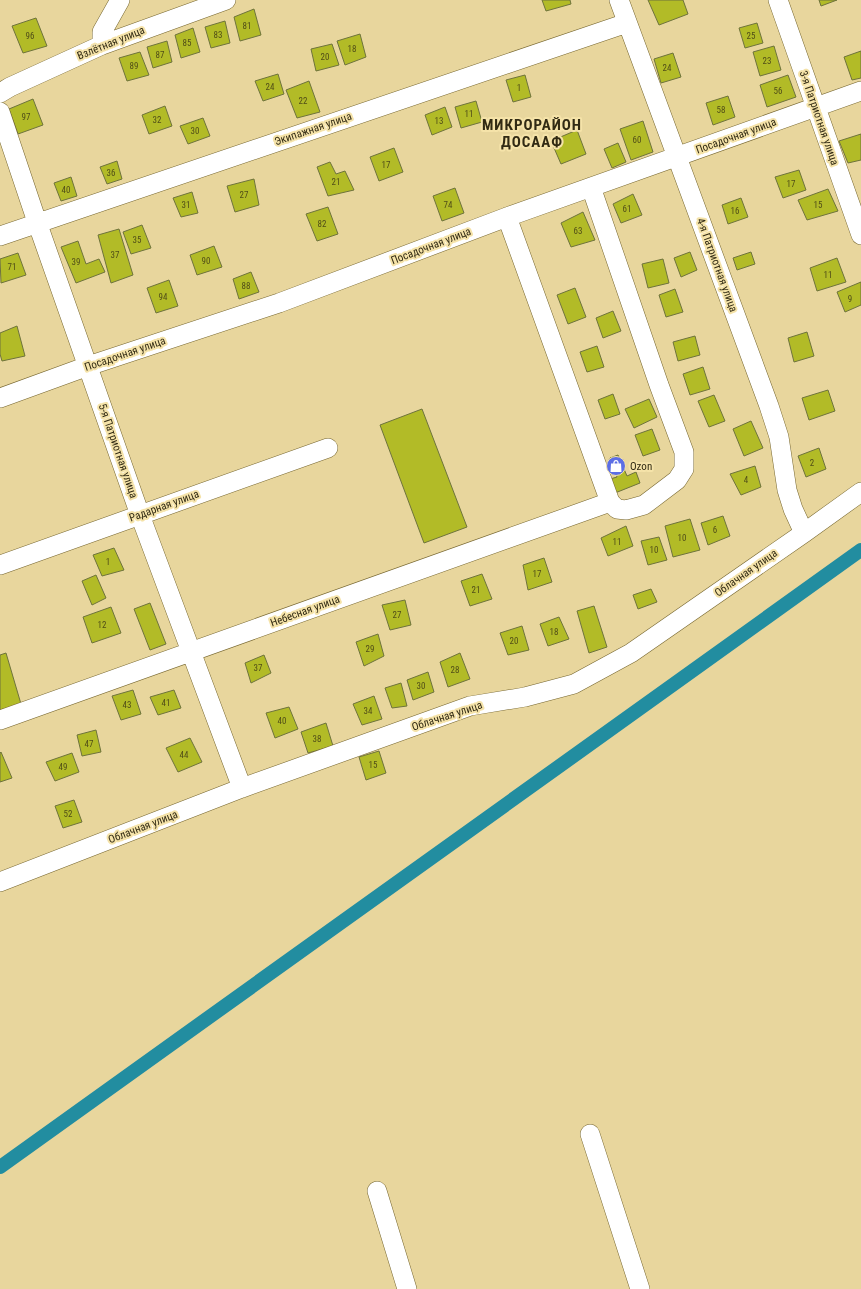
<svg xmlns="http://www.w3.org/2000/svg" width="861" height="1289" font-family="'Roboto Condensed',sans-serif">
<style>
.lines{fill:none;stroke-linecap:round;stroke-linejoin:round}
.canal{stroke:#228da0;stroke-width:14}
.building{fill:#b2bb27;stroke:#6e733c}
.minor-casing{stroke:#76662f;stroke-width:20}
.minor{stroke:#fff;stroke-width:19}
.labels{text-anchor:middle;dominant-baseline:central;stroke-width:4;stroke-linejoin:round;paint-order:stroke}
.number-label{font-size:9px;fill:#514e18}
.street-label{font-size:11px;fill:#312a13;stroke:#f5e3a9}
.poi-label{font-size:11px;fill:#312a13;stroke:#f5e3a9;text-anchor:start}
.district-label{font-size:15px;font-weight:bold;letter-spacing:1px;fill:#312a13;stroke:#f5e3a9}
</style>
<rect width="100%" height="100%" fill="#e8d69d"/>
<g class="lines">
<path class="canal" d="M0,1167L861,550"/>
</g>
<path class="building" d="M542,0H570L571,4L546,11Z
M648,0H683L688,14L659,25Z
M819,0H837L821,6Z
M254,9L261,35L240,41L234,17Z
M36,18L47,46L23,53L12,26Z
M225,21L230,43L211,48L205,27Z
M757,23L763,43L745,48L739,28Z
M193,28L200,52L181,58L175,35Z
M360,34L366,57L345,65L337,41Z
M167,41L172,62L153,68L147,47Z
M332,44L339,65L316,71L311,49Z
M774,46L781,70L760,76L753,52Z
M861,51V78L852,80L844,57Z
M140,52L149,75L127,81L119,58Z
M673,53L681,77L661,83L654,59Z
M278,74L284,94L263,101L255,81Z
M525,75L531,97L513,102L506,80Z
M788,75L796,97L767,107L760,85Z
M309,81L320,112L297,118L286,90Z
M728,96L735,117L713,125L706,103Z
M33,99L43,125L18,134L9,109Z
M476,101L482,122L461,128L455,107Z
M165,106L172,126L149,134L142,115Z
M445,107L452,127L432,135L425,115Z
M203,118L210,136L188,144L180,126Z
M643,121L653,152L631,160L620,129Z
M577,130L586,154L561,164L551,141Z
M861,134V160L848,163L839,141Z
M618,143L626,162L612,168L604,149Z
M394,148L403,172L379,181L370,157Z
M117,161L122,179L107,184L100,167Z
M330,162L336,174L345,171L354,190L328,196L317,167Z
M799,170L806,190L783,198L775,177Z
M71,177L77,196L61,201L54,183Z
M254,179L259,205L235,212L227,186Z
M455,188L464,213L442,221L433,196Z
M828,189L838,211L807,220L798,200Z
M192,192L198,213L181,217L173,198Z
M633,194L642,215L621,223L613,204Z
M741,198L748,217L728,224L722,205Z
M328,207L338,234L317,241L306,214Z
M583,212L595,240L571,247L561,223Z
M142,225L151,248L131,254L123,232Z
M119,229L133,275L111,283L98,235Z
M78,241L86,264L99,259L105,272L76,283L61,247Z
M214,246L222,267L197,275L190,255Z
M690,252L697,270L681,277L674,258Z
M751,252L755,264L737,270L733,258Z
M18,253L26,275L1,283L0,259Z
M837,258L846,282L817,291L810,268Z
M663,259L669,283L648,288L642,264Z
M251,272L259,292L239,299L233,279Z
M169,280L178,306L156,313L147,288Z
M861,282V305L845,312L837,292Z
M575,288L586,317L568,324L557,295Z
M675,289L683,312L666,317L659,295Z
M613,311L621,331L603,338L596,318Z
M17,326L25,356L2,361L0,354V333Z
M807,332L814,356L794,362L788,338Z
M695,336L700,355L678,361L673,342Z
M597,346L604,367L587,372L580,352Z
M703,367L710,389L690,395L683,374Z
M828,390L835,411L809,420L802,398Z
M613,394L620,414L605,419L598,400Z
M714,395L725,421L709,427L698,401Z
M649,399L657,417L634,428L625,409Z
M422,409L467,527L424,543L380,425Z
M751,421L763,448L744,456L733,429Z
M652,429L660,450L643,456L635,435Z
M819,448L826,469L806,477L798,456Z
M618,455L627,476L636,472L640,483L615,493L610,479L617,477L610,458Z
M755,466L761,487L741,495L730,474Z
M723,516L730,536L708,545L701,523Z
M690,519L700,550L673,557L665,526Z
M626,526L633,546L608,556L601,538Z
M659,537L667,560L648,565L641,541Z
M114,548L124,570L102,576L93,555Z
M544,558L552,582L528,590L523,565Z
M482,574L492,599L470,606L461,581Z
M96,575L106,598L92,605L82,581Z
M651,589L657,602L638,609L633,595Z
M405,600L411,625L390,630L382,605Z
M150,603L166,644L150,650L134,609Z
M594,606L607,647L589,653L577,611Z
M111,607L121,633L92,643L83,617Z
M559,617L569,639L548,646L540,624Z
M522,626L529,650L508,655L500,633Z
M378,634L384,656L364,666L356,642Z
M6,653L21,704L0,710V655Z
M460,653L470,679L448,687L440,662Z
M264,655L271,673L251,683L245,663Z
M428,672L434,692L413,700L407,680Z
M401,683L407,706L392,708L385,688Z
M133,690L141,714L121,720L112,696Z
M174,690L181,708L158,715L150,697Z
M374,696L382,719L362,725L353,704Z
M289,707L298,729L275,738L266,713Z
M326,723L333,746L308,753L301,732Z
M96,730L101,752L82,756L77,735Z
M190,738L202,762L178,772L166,748Z
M379,751L386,773L366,780L359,757Z
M1,752L12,778L0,782V753Z
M72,753L79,772L55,781L46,762Z
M74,800L82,822L63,828L55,806Z"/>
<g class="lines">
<g class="minor-casing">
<path id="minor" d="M619,0L769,406L779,437L787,490L793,509L804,533
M778,0L861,235
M102,45V32L120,0
M0,93L10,87L102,45L226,0
M0,112L37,222L140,515L242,788
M507,217L610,502L617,509L626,510L644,505L677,480L684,469V452L659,385L591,187
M0,236L627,23
M0,398L88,366L279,303L507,217L861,91
M0,565L328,448
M0,720L610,502
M0,882L242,788L470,706L525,697L574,684L631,653L804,533L861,492
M590,1134L640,1289
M377,1191L407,1289"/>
</g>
<use href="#minor" class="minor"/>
</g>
<defs>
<g id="shop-disc" transform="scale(1)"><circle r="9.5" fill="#5c6ee5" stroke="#f5e3a9"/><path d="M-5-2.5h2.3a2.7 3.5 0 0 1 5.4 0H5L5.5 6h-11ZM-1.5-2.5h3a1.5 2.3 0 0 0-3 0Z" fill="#fff"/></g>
</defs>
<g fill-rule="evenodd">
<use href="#shop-disc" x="616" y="466"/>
</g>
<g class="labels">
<g class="number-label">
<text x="247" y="26">81</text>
<text x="218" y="35">83</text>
<text x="30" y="36">96</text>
<text x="751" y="36">25</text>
<text x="187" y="43">85</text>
<text x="352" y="49">18</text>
<text x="160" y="55">87</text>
<text x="325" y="57">20</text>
<text x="767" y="61">23</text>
<text x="134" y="66">89</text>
<text x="667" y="68">24</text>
<text x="270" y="87">24</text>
<text x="519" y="88">1</text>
<text x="778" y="91">56</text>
<text x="303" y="101">22</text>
<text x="721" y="110">58</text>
<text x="469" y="114">11</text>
<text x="26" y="117">97</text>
<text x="157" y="120">32</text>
<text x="439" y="121">13</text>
<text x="195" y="131">30</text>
<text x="637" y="140">60</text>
<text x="386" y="165">17</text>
<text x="111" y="173">36</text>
<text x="336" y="182">21</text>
<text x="791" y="184">17</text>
<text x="66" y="190">40</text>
<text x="244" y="195">27</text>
<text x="186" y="205">31</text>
<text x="448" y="205">74</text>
<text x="818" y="205">15</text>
<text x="627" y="209">61</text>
<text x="735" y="211">16</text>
<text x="322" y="224">82</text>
<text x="578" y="231">63</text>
<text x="137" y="240">35</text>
<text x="115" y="255">37</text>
<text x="206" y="261">90</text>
<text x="76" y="262">39</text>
<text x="12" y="267">71</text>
<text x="828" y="275">11</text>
<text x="246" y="286">88</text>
<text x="163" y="297">94</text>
<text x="850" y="299">9</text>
<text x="812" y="463">2</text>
<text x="746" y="480">4</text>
<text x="715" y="530">6</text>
<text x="682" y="538">10</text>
<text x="617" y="542">11</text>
<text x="654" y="550">10</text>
<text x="108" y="562">1</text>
<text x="537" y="574">17</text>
<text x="476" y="590">21</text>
<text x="397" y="615">27</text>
<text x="102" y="625">12</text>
<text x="554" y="632">18</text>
<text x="514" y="641">20</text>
<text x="370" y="649">29</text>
<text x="258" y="668">37</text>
<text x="455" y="670">28</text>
<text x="421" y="686">30</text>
<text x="166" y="703">41</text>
<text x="127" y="705">43</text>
<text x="368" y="711">34</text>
<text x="282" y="721">40</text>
<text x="317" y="739">38</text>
<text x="89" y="744">47</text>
<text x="184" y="755">44</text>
<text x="373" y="765">15</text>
<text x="63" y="767">49</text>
<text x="68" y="814">52</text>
</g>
<g class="street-label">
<text transform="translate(111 43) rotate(-22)">Взлётная улица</text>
<text transform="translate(819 118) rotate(71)">3-я Патриотная улица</text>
<text transform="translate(313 129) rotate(-19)">Экипажная улица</text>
<text transform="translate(736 136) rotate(-20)">Посадочная улица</text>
<text transform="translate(431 246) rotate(-21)">Посадочная улица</text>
<text transform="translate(717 265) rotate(70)">4-я Патриотная улица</text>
<text transform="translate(125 354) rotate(-19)">Посадочная улица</text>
<text transform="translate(118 451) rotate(71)">5-я Патриотная улица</text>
<text transform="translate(164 506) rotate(-20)">Радарная улица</text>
<text transform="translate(746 573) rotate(-35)">Облачная улица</text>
<text transform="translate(305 611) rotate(-20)">Небесная улица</text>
<text transform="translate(447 716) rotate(-18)">Облачная улица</text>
<text transform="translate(143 827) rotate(-21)">Облачная улица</text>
</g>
<g class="poi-label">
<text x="630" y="466">Ozon</text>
</g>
<g class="district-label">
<text x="532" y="125">МИКРОРАЙОН<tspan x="532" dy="17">ДОСААФ</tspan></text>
</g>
</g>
</svg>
